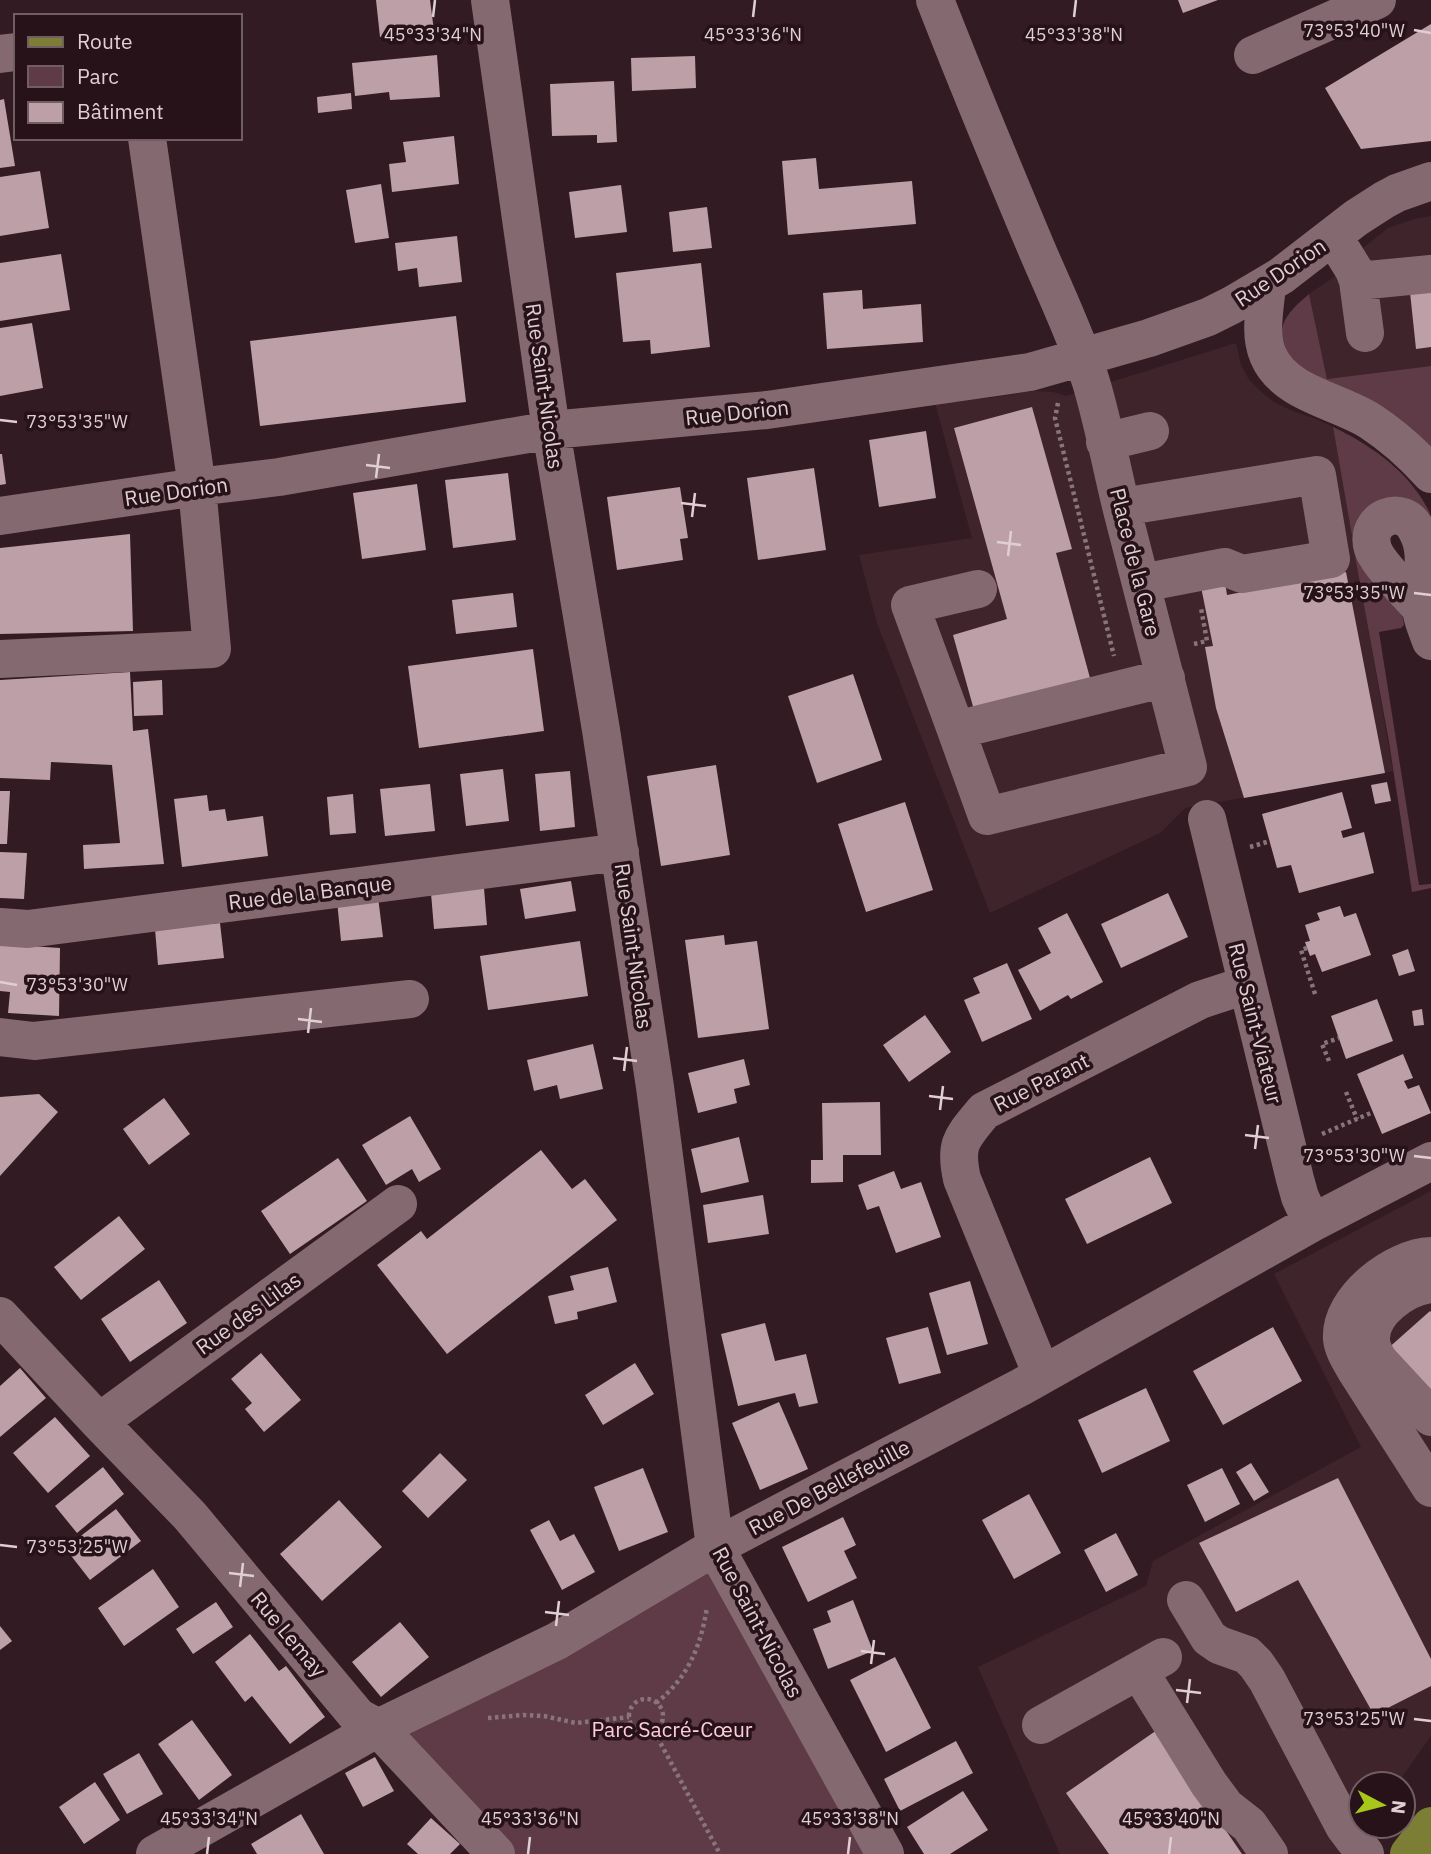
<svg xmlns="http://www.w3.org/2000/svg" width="1431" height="1854" font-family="'IBM Plex Sans',sans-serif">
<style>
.built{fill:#40242c}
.green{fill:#5e3b46}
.building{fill:#bd9fa7}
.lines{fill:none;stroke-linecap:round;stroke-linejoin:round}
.path{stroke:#88757a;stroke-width:4.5;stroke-dasharray:3.5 3.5;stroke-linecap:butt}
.minor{stroke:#856971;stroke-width:38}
.major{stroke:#7b7e34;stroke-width:38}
.ticks{fill:none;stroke:#dfcfd3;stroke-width:2.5}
.labels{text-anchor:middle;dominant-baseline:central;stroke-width:7;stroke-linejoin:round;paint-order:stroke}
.street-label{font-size:21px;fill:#dfcfd3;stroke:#271219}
.park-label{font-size:21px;fill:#ffccda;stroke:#271219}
.ticks-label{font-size:18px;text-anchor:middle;fill:#dfcfd3;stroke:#271219;stroke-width:7;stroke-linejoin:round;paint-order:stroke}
</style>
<rect width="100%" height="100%" fill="#321b22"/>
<path class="built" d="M1431,216V366L1327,379L1309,294L1340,273L1364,247L1388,228L1414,219Z
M1236,343L1241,365L1248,378L1259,390L1274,402L1295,412L1316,419L1333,427L1393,771L1185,808L1160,833L990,913L877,623L859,555L972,538L935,403L989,398L1034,391L1053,392L1066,396Z
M1431,1191V1736L1397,1784H1361L1362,1826L1339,1854H1060L978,1667L1146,1586L1153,1561L1361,1447L1274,1274Z"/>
<path class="green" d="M1309,294L1327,379L1431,366V453L1297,369C1275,333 1276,322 1309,294Z
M1333,427C1367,443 1402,467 1422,499C1426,506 1430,511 1431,518L1357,522L1352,536Z
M1355,556L1361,567L1402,612L1404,625L1401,628L1379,632L1419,885L1431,884V888L1412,892L1389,742Z
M715,1547L885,1854H496L378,1728Z"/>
<path class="building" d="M376,0H430L434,31L380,37Z
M1178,0H1218L1183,13Z
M1431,24V141L1361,149L1325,88Z
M437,55L440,97L390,100L389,92L355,96L352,63Z
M695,56L696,88L632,91L631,58Z
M614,81L617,142L597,143V135L552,136L550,84Z
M351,93L352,109L318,113L317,97Z
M4,99L15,166L0,168V100Z
M454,136L459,184L392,192L389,164L406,162L403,142Z
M816,158L819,189L912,181L916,224L788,235L782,161Z
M40,171L49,228L0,236V177Z
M381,184L389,238L355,243L346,190Z
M621,185L627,232L575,238L569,192Z
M707,207L712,248L673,252L669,212Z
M457,236L462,282L419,287L417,268L398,271L395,243Z
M61,254L70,310L0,321V263Z
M701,263L710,347L651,354L650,340L623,342L616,273Z
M862,290L863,309L921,304L923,342L827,349L823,293Z
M1431,290V347L1416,349L1410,292Z
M456,316L466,402L260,426L250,341Z
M32,323L43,388L0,396V328Z
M1032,407L1072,549L1056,553L1090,678L974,710L953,635L1007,619L954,428Z
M926,431L936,498L879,507L869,440Z
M0,454H2L6,484L0,485Z
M814,468L826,550L758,560L747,478Z
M508,473L516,540L453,548L445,480Z
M417,484L426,550L362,559L353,493Z
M680,487L688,538L680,539L683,560L617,570L607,497Z
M130,534L133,631L0,634V548Z
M1346,572L1385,773L1244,798L1216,708L1205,647L1213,646L1201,587L1225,582L1227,595Z
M513,593L517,627L456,634L452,600Z
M533,649L544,731L419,748L408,666Z
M130,672L133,731L148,729L164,864L84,869L83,845L120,843L112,765L51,762L50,780L0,778V680Z
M853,674L882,760L817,783L788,696Z
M162,680L163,715L134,716L133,682Z
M716,765L730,855L661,866L647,776Z
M503,769L509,821L466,826L460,774Z
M570,771L575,827L540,831L535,774Z
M1387,782L1391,801L1375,804L1371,785Z
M430,784L435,831L385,836L380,789Z
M0,791H10L7,844H0Z
M1342,792L1352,828L1341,831L1343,838L1364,832L1374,873L1299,893L1291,865L1277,868L1262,814Z
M353,794L356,833L330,835L327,797Z
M207,795L209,811L225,809L227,821L263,816L268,856L182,867L174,799Z
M905,802L933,890L866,912L838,824Z
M0,852L27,853L24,899L0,898Z
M571,881L576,911L525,919L520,889Z
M484,888L487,925L434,929L431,893Z
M1168,893L1188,937L1121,968L1101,924Z
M378,897L383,937L341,941L337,901Z
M1340,906L1344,917L1356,913L1371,955L1322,972L1315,954L1310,956L1307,948L1305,942L1310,941L1305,925L1320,920L1317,913Z
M1067,913L1103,982L1071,999L1068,995L1040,1011L1018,970L1051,953L1038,928Z
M220,923L224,958L158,965L155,929Z
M0,935L14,945L60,948L59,1016L8,1013L10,992L0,991Z
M724,935L725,945L757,941L769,1029L698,1038L685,940Z
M580,941L588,996L488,1010L480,956Z
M1408,949L1415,971L1399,976L1392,955Z
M1007,963L1032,1019L982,1042L964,1000L980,993L973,978Z
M1377,999L1393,1041L1346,1059L1331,1016Z
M1422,1009L1424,1025L1414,1026L1412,1011Z
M925,1015L951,1052L909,1082L883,1045Z
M593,1044L603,1089L560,1099L557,1085L534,1091L527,1060Z
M1403,1054L1413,1078L1404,1081L1408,1089L1419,1085L1431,1113L1382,1134L1357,1074Z
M744,1059L750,1085L734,1089L737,1103L698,1113L688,1073Z
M39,1094L58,1112L0,1176V1097Z
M164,1098L190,1134L149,1165L123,1129Z
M880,1102L881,1155H843V1182L811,1183V1160H823L822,1103Z
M410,1116L441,1169L419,1182L412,1169L386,1185L362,1145Z
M739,1137L749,1182L701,1193L691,1149Z
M541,1150L572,1189L585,1179L617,1220L447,1354L377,1265L421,1231L427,1239Z
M1150,1157L1172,1203L1087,1244L1065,1199Z
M338,1158L367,1201L290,1254L261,1211Z
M894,1171L901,1189L921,1182L941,1237L896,1253L879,1206L867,1210L858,1185Z
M763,1195L769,1234L708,1243L703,1205Z
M119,1216L145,1249L81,1300L54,1267Z
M608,1267L617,1302L577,1312L578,1319L555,1324L548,1296L574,1290L570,1276Z
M159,1280L187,1323L130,1362L101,1319Z
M970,1281L988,1344L947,1355L929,1293Z
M1430,1311L1431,1312V1401L1385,1351Z
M765,1323L775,1361L806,1354L818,1403L799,1407L795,1393L738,1406L721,1334Z
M928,1327L941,1373L899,1384L886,1338Z
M1273,1327L1302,1381L1223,1425L1193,1371Z
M261,1353L301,1400L264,1432L245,1409L252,1403L231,1379Z
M635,1363L654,1394L603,1425L585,1395Z
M20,1368L46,1398L0,1437V1386Z
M1146,1388L1170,1441L1102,1473L1078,1420Z
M779,1402L808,1469L760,1490L732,1423Z
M55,1417L90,1456L48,1493L13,1453Z
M440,1453L467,1480L428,1518L402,1491Z
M1251,1463L1269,1492L1254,1501L1236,1472Z
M103,1467L124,1494L77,1533L55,1506Z
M643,1468L668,1532L619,1551L594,1487Z
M1222,1468L1240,1504L1205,1522L1187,1485Z
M1338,1478L1431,1659V1686L1374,1715L1298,1580L1236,1612L1199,1543Z
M1029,1494L1061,1553L1014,1579L982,1520Z
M339,1500L382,1547L322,1601L280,1554Z
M116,1509L141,1541L90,1580L65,1548Z
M843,1517L856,1545L844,1551L857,1578L808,1602L782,1547Z
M549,1520L560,1541L574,1534L595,1572L562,1590L530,1530Z
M1116,1533L1138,1575L1106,1592L1084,1550Z
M153,1569L179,1607L124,1646L98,1608Z
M853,1600L873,1651L828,1669L813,1629L831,1622L827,1611Z
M216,1602L233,1627L193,1654L176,1629Z
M400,1622L429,1657L381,1697L352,1662Z
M0,1626L12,1641L0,1650Z
M250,1634L279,1671L286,1666L325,1717L290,1744L252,1696L245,1702L215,1662Z
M895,1657L931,1728L886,1752L850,1680Z
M192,1720L232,1775L199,1800L158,1744Z
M1157,1730L1242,1854H1109L1066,1793Z
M956,1741L973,1773L900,1811L884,1779Z
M139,1753L163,1794L127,1814L103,1774Z
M375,1757L394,1791L363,1807L345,1773Z
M95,1782L120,1820L84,1844L59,1807Z
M963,1791L988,1830L950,1854H924L907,1827Z
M301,1814L324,1854H257L251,1844Z
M431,1818L460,1844L450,1854H418L407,1844Z"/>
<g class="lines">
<path class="path" d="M1058,403L1055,418L1114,656
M1194,644L1207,641L1201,608
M1250,847L1270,841
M1307,948L1301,950L1316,997
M1329,1061L1322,1044L1339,1038
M1346,1092L1357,1119
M1322,1134L1373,1112
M629 1716a17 17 0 1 1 34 0a17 17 0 1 1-34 0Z
M656,1703C688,1678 701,1646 707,1607
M488,1718L523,1715L544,1716L576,1723L629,1717
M654,1731L720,1854"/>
<path class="minor" d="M490,0L551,430L601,730L655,1087L715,1547L885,1854
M935,0C967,82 1001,164 1035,245C1054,290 1076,335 1091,382C1103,422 1111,465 1121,506C1143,593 1166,680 1188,767L987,816L956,730L1166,678
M0,54L16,52
M1253,55L1377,0
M1333,236L1354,270L1358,281L1365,333
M1358,281L1431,274
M1267,285C1265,308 1259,334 1268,355C1284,394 1337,400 1370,421C1393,436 1413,454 1431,474
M1105,442L1150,431
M1122,507L1317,475L1331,559L1242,574L1225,567L1142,583
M0,516L197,487L279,477L551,430L767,410L1030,372L1149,338L1208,317L1232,305L1281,276L1356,218L1384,200L1397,193L1431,181
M1420,607C1410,596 1377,562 1373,549C1363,519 1403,501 1417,531C1430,555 1420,580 1421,605C1421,617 1427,630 1431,641
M0,659L212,649L197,487L147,138
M956,730L910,605L978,589
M1207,819L1295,1179L1300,1197L1312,1223
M0,927L28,929L620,852
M0,1037L34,1041L410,999
M1431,1256C1395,1257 1339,1299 1342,1339C1343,1349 1350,1360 1355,1369L1431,1488
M1431,1284C1405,1287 1369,1312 1371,1341C1372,1349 1375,1355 1380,1362L1431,1417
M0,1316L99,1422L190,1516L358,1717L378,1728L496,1854
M1042,1375L962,1179C954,1143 962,1138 984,1111L1200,1000L1246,985
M99,1422L398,1204
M1186,1600L1209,1638L1219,1645L1247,1655L1256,1664L1267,1680L1344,1826L1365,1854
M1139,1671L1209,1784L1226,1807L1249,1825L1269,1854
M1041,1725L1163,1657
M155,1854L378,1728L557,1641L715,1547L1021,1387L1312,1223L1431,1161"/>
<path class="major" d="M1409,1854L1431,1826"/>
</g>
<path class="ticks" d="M433,17L435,0M753,17L755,0M1074,17L1076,0M1414,30L1431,33M0,420L17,422M366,465L390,468M376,478L379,454M681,503L706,506M692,517L695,493M997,542L1021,545M1008,556L1011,531M1414,593L1431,595M0,982L17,985M298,1019L322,1022M308,1033L311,1008M613,1058L637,1061M624,1071L627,1047M929,1096L953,1099M940,1110L943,1086M1245,1135L1269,1138M1255,1149L1258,1125M1414,1156L1431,1158M0,1545L17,1547M229,1573L254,1576M240,1587L243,1563M545,1612L569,1615M556,1626L559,1601M861,1651L885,1654M871,1664L874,1640M1176,1690L1201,1693M1187,1703L1190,1679M1414,1719L1431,1721M207,1854L209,1837M528,1854L530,1837M848,1854L850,1837M1169,1854L1171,1837"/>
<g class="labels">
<g class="street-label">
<text transform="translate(1280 272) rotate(-34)">Rue Dorion</text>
<text transform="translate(545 386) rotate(82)">Rue Saint-Nicolas</text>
<text transform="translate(737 412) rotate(-6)">Rue Dorion</text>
<text transform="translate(176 491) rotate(-8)">Rue Dorion</text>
<text transform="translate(1136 562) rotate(76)">Place de la Gare</text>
<text transform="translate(310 892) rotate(-7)">Rue de la Banque</text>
<text transform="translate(634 946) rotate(82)">Rue Saint-Nicolas</text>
<text transform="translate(1256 1023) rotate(76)">Rue Saint-Viateur</text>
<text transform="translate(1041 1082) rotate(-27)">Rue Parant</text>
<text transform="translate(248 1313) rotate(-36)">Rue des Lilas</text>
<text transform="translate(829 1487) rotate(-28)">Rue De Bellefeuille</text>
<text transform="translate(758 1622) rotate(62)">Rue Saint-Nicolas</text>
<text transform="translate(289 1634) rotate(50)">Rue Lemay</text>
</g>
<g class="park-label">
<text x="672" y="1729">Parc Sacré-Cœur</text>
</g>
</g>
<g class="ticks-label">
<text x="1354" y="37">73°53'40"W</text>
<text x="433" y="41">45°33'34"N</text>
<text x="753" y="41">45°33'36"N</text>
<text x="1074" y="41">45°33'38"N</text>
<text x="77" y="428">73°53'35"W</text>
<text x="1354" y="599">73°53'35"W</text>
<text x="77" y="991">73°53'30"W</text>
<text x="1354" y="1162">73°53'30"W</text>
<text x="77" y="1553">73°53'25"W</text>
<text x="1354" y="1725">73°53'25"W</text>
<text x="209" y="1825">45°33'34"N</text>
<text x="530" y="1825">45°33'36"N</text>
<text x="850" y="1825">45°33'38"N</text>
<text x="1171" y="1825">45°33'40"N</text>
</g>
<rect x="14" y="14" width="228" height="126" fill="#271219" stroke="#715e63" stroke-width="2"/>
<rect x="28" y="37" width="35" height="10" fill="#7b7e34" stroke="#715e63" stroke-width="2"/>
<text x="77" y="49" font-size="21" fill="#dfcfd3">Route</text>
<rect x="28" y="66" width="35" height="21" fill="#5e3b46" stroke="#715e63" stroke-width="2"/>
<text x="77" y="84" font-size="21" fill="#dfcfd3">Parc</text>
<rect x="28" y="102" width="35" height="21" fill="#bd9fa7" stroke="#715e63" stroke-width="2"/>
<text x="77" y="119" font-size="21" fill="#dfcfd3">Bâtiment</text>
<g transform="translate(1382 1805) rotate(97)"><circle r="33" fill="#271219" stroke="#715e63" stroke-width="2"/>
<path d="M0-5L12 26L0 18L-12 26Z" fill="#a8c71b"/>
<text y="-10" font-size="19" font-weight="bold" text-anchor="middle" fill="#dfcfd3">N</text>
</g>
</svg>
